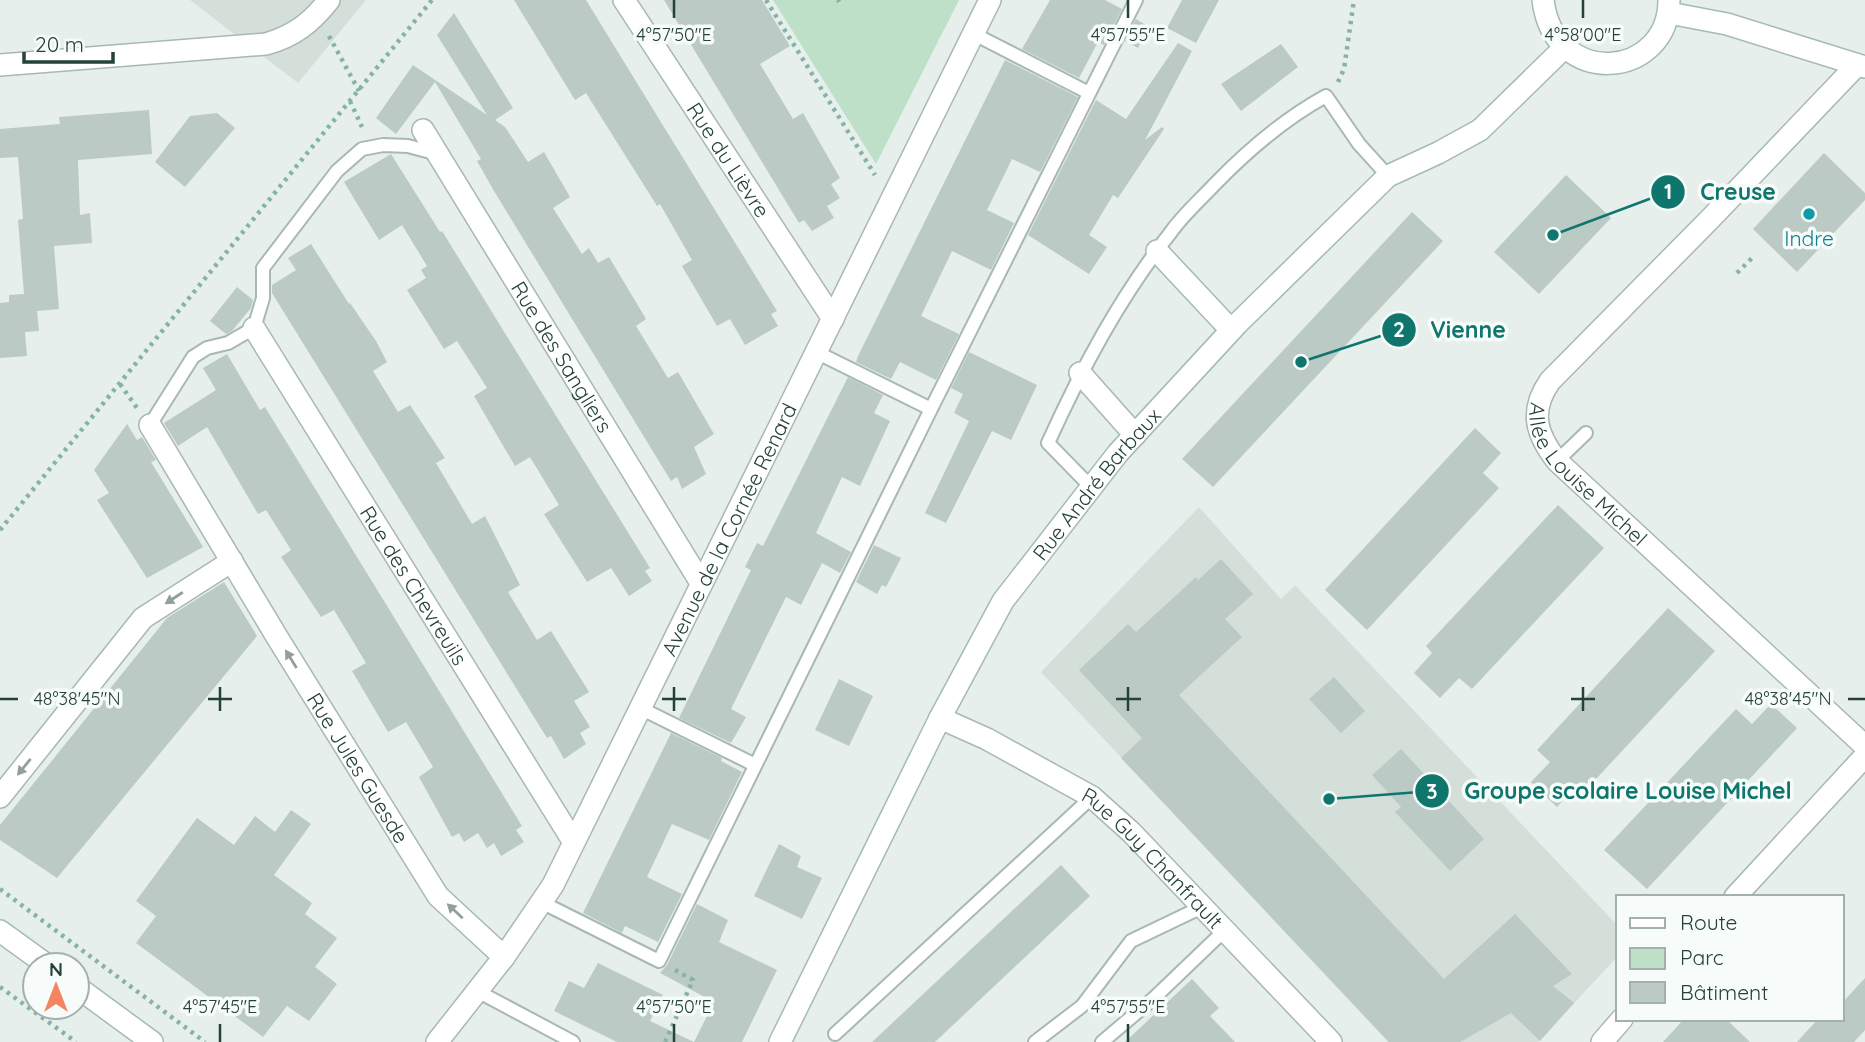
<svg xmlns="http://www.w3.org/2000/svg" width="1865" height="1042" font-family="Quicksand,sans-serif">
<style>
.built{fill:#d4dfda}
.green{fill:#bfe0c8}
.building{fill:#bbcac4}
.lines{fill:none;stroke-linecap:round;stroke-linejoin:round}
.lane-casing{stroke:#a8b8b2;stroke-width:16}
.street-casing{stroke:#a8b8b2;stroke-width:24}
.secondary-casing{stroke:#a4bbb3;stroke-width:24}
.path{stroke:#86b3a5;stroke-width:4.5;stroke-dasharray:3.5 5;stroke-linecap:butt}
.lane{stroke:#fff;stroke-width:12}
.street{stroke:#fff;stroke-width:21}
.secondary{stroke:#fff;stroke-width:21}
.oneway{fill:#92a09c}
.ticks{fill:none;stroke:#24423a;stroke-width:2.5}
.culture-dot{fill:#0f9aa8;stroke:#f7fbf9;stroke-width:2.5}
.labels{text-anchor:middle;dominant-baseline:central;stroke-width:7;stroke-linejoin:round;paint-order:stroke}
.street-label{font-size:21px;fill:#24423a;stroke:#f7fbf9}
.culture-label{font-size:21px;fill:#0d838f;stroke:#f7fbf9}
.ticks-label{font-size:18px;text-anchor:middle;fill:#24423a;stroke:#f7fbf9;stroke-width:7;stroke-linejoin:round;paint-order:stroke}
.leader{fill:none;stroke:#0f766e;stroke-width:2.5}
.callout-dot{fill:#0f766e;stroke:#f7fbf9;stroke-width:2.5}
.mark-label{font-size:21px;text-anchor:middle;font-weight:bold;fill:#fff}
.callout-label{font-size:23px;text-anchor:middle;font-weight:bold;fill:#0f766e;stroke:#f7fbf9;stroke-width:7;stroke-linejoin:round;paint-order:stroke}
</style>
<rect width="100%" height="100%" fill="#e6efeb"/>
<path class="built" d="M190,0H366L298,83Z
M1199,507L1281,599L1295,585L1618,926V956L1538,1042H1388L1041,672Z"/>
<path class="green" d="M773,0H959L876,164Z"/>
<path class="building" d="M514,0H586L777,311L771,314L778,326L745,345L730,319L717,326L682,266L692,260L660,204L657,206L586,93L575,100Z
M664,0H762L790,46L760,64L793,119L803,113L840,178L831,184L840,198L827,206L834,218L812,231L804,220L799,223Z
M1050,0H1105L1122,9L1104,45L1098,42L1079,78L1022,49Z
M1182,0H1219L1196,43L1167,28Z
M454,13L513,108L495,120L505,127L528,162L544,152L570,197L553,208L582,254L589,248L598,263L609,257L646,319L636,326L668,378L678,372L714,434L694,447L706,474L682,489L677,477L671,481L494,191L477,161L481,159L435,82L396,134L376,118L413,65L487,115L437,35Z
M1136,19L1149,27L1138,48L1125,41Z
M1178,43L1192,51L1145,140L1162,127L1164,129L1118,198L1113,195L1089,235L1107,247L1089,274L1028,235L1096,100L1126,119Z
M1281,44L1298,67L1241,111L1221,84Z
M1005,60L1078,97L1040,172L1012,159L987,210L1014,223L991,270L952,251L921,316L959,334L936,380L900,362L891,379L856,362L858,356Z
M149,110L152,154L78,160L80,215L90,213L92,243L54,246L59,309L37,311L39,331L25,332L27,356L0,358V303L9,302V295L24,294L18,220L23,219L18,157L0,158V129L60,124L59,117Z
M217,113L235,128L185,187L155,162L190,116Z
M1824,153L1865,193V200L1797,272L1753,229Z
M391,154L440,232L442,231L650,568L645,571L652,581L629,596L611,568L587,582L544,514L559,505L530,457L515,466L474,396L487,388L457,341L444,349L407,290L426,278L421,270L427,266L402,225L379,240L344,182Z
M1566,175L1611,218L1539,294L1494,252Z
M1412,212L1443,241L1213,487L1182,459Z
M311,244L349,304L350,303L376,341L387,362L373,371L398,412L410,405L445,458L436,463L472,524L485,516L520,585L508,592L537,640L551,631L589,692L574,701L590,727L580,733L586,744L564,759L551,736L547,738L272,293V285L296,270L288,258Z
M237,287L253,300L251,308L232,331L226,334L210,321Z
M969,352L1037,385L1011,440L992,431L946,523L925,513L969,421L954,413L963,394L951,388Z
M227,354L260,410L265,407L522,826L516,830L524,842L501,856L494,843L487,848L478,833L464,842L459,833L452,837L419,777L433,767L406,722L388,732L352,671L366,663L334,610L321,617L281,557L291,550L266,510L258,514L207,427L178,446L164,423L216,390L203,368Z
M848,377L883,395L874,413L890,421L860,486L842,477L816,533L851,552L840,573L822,563L801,605L786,597L731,709L746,717L731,743L679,718L751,570L745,567L757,543L763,546Z
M127,424L137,440L142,437L156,460L151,462L203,547L147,578L97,500L109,493L94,470Z
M1475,428L1501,453L1483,473L1499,488L1367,630L1325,590Z
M1558,505L1604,548L1472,689L1459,678L1440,698L1414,673L1432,653L1426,646Z
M874,545L901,558L886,587L882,585L877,594L856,582Z
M1221,559L1253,594L1225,619L1242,637L1179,695L1444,979L1515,914L1572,974L1553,986L1574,1003L1540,1041L1511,1013L1460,1042H1389L1121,758L1142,738L1079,670L1128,624L1136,632L1196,577L1198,580Z
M224,582L257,636L57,878L0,840V825L167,618Z
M1668,608L1715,651L1583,793L1576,787L1557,807L1531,782L1550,762L1537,750Z
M1334,677L1365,711L1341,733L1309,699Z
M839,679L873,696L849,746L815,730Z
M1771,704L1797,728L1647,889L1604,850L1736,709L1752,724Z
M671,733L722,758L721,761L742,772L709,840L672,824L647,877L682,894L658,942L625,926L622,933L583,913Z
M1401,749L1484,839L1450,871L1395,812L1401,807L1372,775Z
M291,810L311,824L274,875L312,903L305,914L337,938L315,967L337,984L309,1021L287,1006L263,1037L136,943L156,916L136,901L197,818L234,845L255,816L275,832Z
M779,844L801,856L797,867L822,878L802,919L754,896Z
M1061,865L1090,896L935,1042H872Z
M697,904L728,920L719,942L777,970L742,1042H617L554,1011L569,981L584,988L598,963L663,995L650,1021L694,1042L714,1002L660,973L667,965Z
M1865,978V1030L1854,1042H1797L1818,1019H1842V1003Z
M1192,979L1219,1008L1210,1016L1235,1042H1125Z
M1684,1019H1726L1750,1042H1663Z"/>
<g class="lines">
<g class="lane-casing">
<path id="lane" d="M974,34L1089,93
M816,352L931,409
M150,425L193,357L207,348L228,343L254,328L263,298V268L337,171L362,149L383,145L408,146L438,154
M1557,461L1586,433
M1092,488L1048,443C1082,368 1120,297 1171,232C1183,215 1200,200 1214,185C1247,151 1284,119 1326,96L1359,144L1388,176
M640,708L755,765
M541,902L659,961L931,409L1136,0
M479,992L573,1042
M835,1034L1092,797
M1035,1042L1082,1006L1131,941L1202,907
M1102,1042L1154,998L1225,930"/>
</g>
<g class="street-casing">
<g id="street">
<path id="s1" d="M624,0L833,319"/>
<path d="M0,65L266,44C294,36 311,23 329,0"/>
<path id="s2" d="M1857,65L1712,217L1550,381C1529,411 1536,434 1557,461L1865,746"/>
<path id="s3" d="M423,130L701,583"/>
<path d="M1157,251L1231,330"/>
<path id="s4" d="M254,328L573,841"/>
<path d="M1080,373L1135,435"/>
<path id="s5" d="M150,425L277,637L438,896L504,957"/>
<path id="s6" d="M940,718L987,739L1092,797L1131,832L1331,1042"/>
<path d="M0,797L143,618L232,561"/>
<path d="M1735,897L1865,756"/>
<path id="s7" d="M437,1042L504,957L553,885L990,0"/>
<path d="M1602,1042L1622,1019"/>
</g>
</g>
<g class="secondary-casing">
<g id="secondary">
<path d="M1543,0C1554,90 1669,79 1669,0"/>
<path d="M1669,13L1727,24L1865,67"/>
<path d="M0,931L47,965"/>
<path d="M77,987L152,1042"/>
<path id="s8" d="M780,1042L940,718L1003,601L1118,453L1238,323L1388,176L1438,153L1480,130L1564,48"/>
</g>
</g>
<path class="path" d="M766,0L875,175
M838,0L839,2
M329,36L359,91
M1338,82L1344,69L1354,0
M350,101L362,127
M1737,273L1754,256
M120,384L137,408
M0,530L432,0
M0,889L205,1042
M0,987L76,1042
M665,1042L693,980L675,970"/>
<use href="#lane" class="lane"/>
<use href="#street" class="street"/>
<use href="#secondary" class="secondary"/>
</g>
<defs><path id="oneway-solid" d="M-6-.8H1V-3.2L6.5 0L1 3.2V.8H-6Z" transform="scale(1.75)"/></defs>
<g class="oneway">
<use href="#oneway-solid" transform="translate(174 598) rotate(147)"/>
<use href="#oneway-solid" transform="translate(291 659) rotate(-122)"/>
<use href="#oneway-solid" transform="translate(24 767) rotate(129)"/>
<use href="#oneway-solid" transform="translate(455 911) rotate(-137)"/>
</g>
<path class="ticks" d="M674,0V18M1128,0V18M1583,0V18M220,687V711M674,687V711M1128,687V711M1583,687V711M0,699H18M208,699H232M662,699H686M1116,699H1141M1571,699H1595M1848,699H1865M220,1024V1042M674,1024V1042M1128,1024V1042"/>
<circle class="culture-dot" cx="1809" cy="214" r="7"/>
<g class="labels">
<g class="street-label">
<text stroke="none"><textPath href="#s1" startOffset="191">Rue du Lièvre</textPath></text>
<text stroke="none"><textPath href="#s3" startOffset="266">Rue des Sangliers</textPath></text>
<text stroke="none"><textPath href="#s2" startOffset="556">Allée Louise Michel</textPath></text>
<text stroke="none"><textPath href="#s8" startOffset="644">Rue André Barbaux</textPath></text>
<text stroke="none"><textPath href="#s7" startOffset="592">Avenue de la Cornée Renard</textPath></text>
<text stroke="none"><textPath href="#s4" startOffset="303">Rue des Chevreuils</textPath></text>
<text stroke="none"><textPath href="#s5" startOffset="401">Rue Jules Guesde</textPath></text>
<text stroke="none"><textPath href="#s6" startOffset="257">Rue Guy Chanfrault</textPath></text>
</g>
<g class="culture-label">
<text x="1809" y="238">Indre</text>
</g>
</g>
<g class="ticks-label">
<text x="674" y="41">4°57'50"E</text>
<text x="1128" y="41">4°57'55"E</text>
<text x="1583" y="41">4°58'00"E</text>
<text x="77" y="705">48°38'45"N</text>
<text x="1788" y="705">48°38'45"N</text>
<text x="220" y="1013">4°57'45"E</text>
<text x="674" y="1013">4°57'50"E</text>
<text x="1128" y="1013">4°57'55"E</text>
</g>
<path class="leader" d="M1553 235L1668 192M1301 362L1399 330M1329 799L1432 791"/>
<g class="callout-dot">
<circle cx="1553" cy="235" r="7"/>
<circle cx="1301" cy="362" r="7"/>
<circle cx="1329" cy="799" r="7"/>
<circle cx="1668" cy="192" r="18"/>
<circle cx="1399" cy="330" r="18"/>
<circle cx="1432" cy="791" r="18"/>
</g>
<g class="mark-label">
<text x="1668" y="199">1</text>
<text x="1399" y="337">2</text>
<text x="1432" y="799">3</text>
</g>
<g class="callout-label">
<text x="1738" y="200">Creuse</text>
<text x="1468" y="338">Vienne</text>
<text x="1628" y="799">Groupe scolaire Louise Michel</text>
</g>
<rect x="1616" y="895" width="228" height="126" fill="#f7fbf9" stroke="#a3b1ad" stroke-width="2"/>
<rect x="1630" y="918" width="35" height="10" fill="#ffffff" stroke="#a3b1ad" stroke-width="2"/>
<text x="1680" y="930" font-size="21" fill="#24423a">Route</text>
<rect x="1630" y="948" width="35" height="21" fill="#bfe0c8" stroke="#a3b1ad" stroke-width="2"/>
<text x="1680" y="965" font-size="21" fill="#24423a">Parc</text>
<rect x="1630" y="982" width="35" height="21" fill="#bbcac4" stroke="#a3b1ad" stroke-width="2"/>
<text x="1680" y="1000" font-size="21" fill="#24423a">Bâtiment</text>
<g transform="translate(56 986)"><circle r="33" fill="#f7fbf9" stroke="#a3b1ad" stroke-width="2"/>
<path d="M0-5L12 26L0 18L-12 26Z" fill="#f4845f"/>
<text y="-10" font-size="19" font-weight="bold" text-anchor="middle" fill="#24423a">N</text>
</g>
<path d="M24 52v10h89v-10" fill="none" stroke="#24423a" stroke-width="3.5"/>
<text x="35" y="52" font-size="21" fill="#24423a" stroke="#f7fbf9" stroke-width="5" paint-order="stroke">20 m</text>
</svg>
